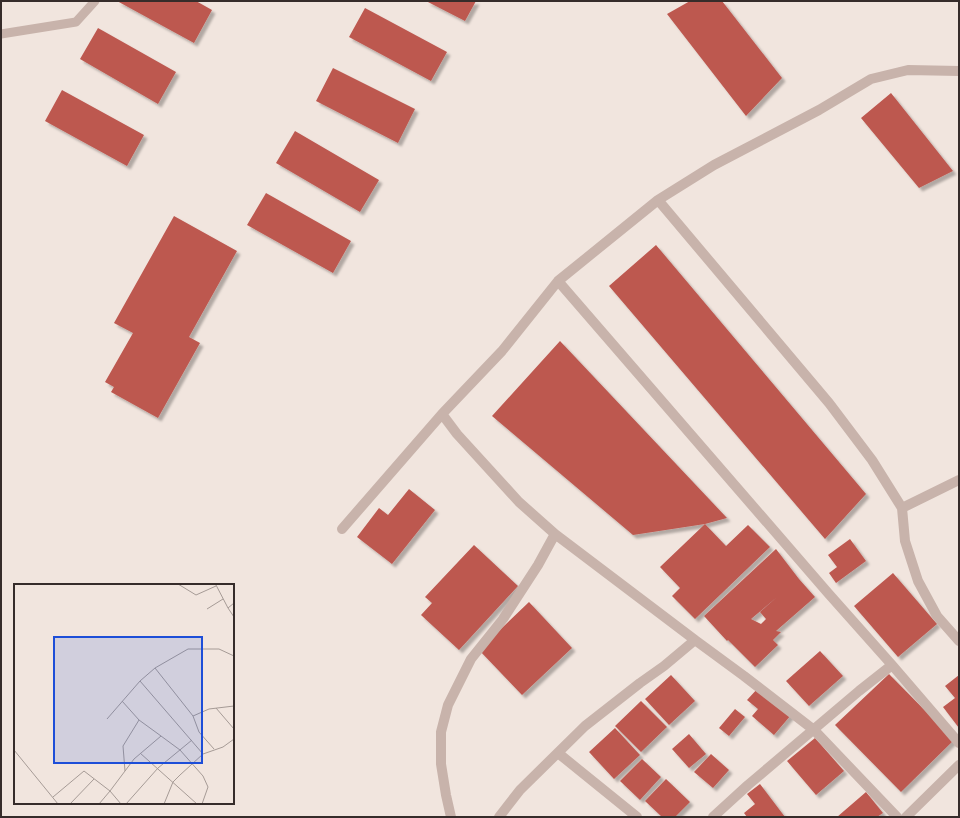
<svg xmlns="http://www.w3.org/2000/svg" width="960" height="818" font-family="Figtree,sans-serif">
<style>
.building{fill:#bd5850;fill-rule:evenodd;filter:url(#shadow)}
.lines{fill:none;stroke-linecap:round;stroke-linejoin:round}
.lane{stroke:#c8b3ab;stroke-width:9}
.street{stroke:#c8b3ab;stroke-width:10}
.inset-road{fill:none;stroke:#a69b96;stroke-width:1}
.view{fill:#1d4ed8;fill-opacity:0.15;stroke:#1d4ed8;stroke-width:2}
.inset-edge{fill:none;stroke:#362c2a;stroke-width:2}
</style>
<defs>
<filter id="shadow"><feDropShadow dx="3.5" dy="3.5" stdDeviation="1" flood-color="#0004"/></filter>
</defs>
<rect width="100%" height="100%" fill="#f1e5de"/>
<path class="building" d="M117,1H196L212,10L194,43Z
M426,1H476L465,21Z
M690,1H722L782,78L746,116L667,14Z
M365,8L447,52L431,81L349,37Z
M98,28L176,72L158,104L80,59Z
M333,68L415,109L398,143L316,101Z
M62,90L144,135L127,166L45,121Z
M891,93L953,171L919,188L861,118Z
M295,131L379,180L360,212L276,163Z
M266,193L351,241L333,273L247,225Z
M174,216L237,251L189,337L200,343L158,418L111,392L114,387L105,382L133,333L114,323Z
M656,245L866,494L825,539L609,286Z
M560,341L727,518L705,524L633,535L492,416Z
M409,489L435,510L392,564L357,537L379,508L388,515Z
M705,524L726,546L748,525L770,547L695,619L672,596L680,588L660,567Z
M850,539L866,561L836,583L829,573L837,567L828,555Z
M474,545L518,586L459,650L421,615L432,603L425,597Z
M776,549L799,579L815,597L776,631L781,632L773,640L778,645L755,667L728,640L727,641L704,616ZM777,597L760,612L766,619L761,624L751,619Z
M893,573L937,624L898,657L854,606Z
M529,602L572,648L522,695L479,650Z
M820,651L843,676L809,706L786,681Z
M889,674L954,740L901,792L835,725Z
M671,675L695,701L669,725L645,699Z
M959,675V728L943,707L955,698L945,686Z
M759,687L791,715L774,735L752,716L758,709L747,700Z
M641,701L667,727L641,752L615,726Z
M735,709L745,717L729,736L719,728Z
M615,728L640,755L614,779L589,752Z
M689,734L706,754L689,768L672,749Z
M815,738L844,771L816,795L787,761Z
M711,754L729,770L713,788L694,772Z
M642,759L661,777L640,800L620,781Z
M666,779L690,802L675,817H662L645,801Z
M760,784L785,817H747L744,813L755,804L747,794Z
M866,792L883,813L877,817H837Z"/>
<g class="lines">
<path class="lane" d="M1,34L76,22L95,1"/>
<path class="street" d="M658,200L829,403L872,460L902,508L959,480
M558,281L828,593L892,665L959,743
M442,414L457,434L519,502L555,534L695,640
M902,508L905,541L918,581L937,616L959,641
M342,529L442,414L502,351L558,281L658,200L714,165L819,110L871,79L908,70L959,71
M558,753L637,817
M451,817L446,795L441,764V732L448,705L471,659L503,619L538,565L555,534
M499,817L520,790L585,726L640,683L664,666L695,640L744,676L814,730L897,817
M713,817L748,785L859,691L892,665
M906,817L959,765"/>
</g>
<g transform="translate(14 584)">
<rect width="220" height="220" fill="#f1e5de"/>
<path class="inset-road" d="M164,0L182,11L202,2M202,1L214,24M220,19L214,24L220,33M193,25L209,15M141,84L179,132L195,125L220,122M126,97L189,170M108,117L125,136L147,152M202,124L220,145M179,132L185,148L200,165M93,135L126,97L141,84L174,65H205L220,72M0,166L44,220M126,169L183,220M111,187L109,162L125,136M39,213L70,187L96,207L85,220M56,220L80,195M107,220L96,207L120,175L147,152L166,166L189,192L194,203L188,220M112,220L144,184L178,156M150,220L159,198L166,191L189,170L209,163L220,155"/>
<path class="view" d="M40,53H188V179H40Z"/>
<rect width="220" height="220" class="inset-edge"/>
</g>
<rect width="960" height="818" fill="none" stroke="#362c2a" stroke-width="4"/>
</svg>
